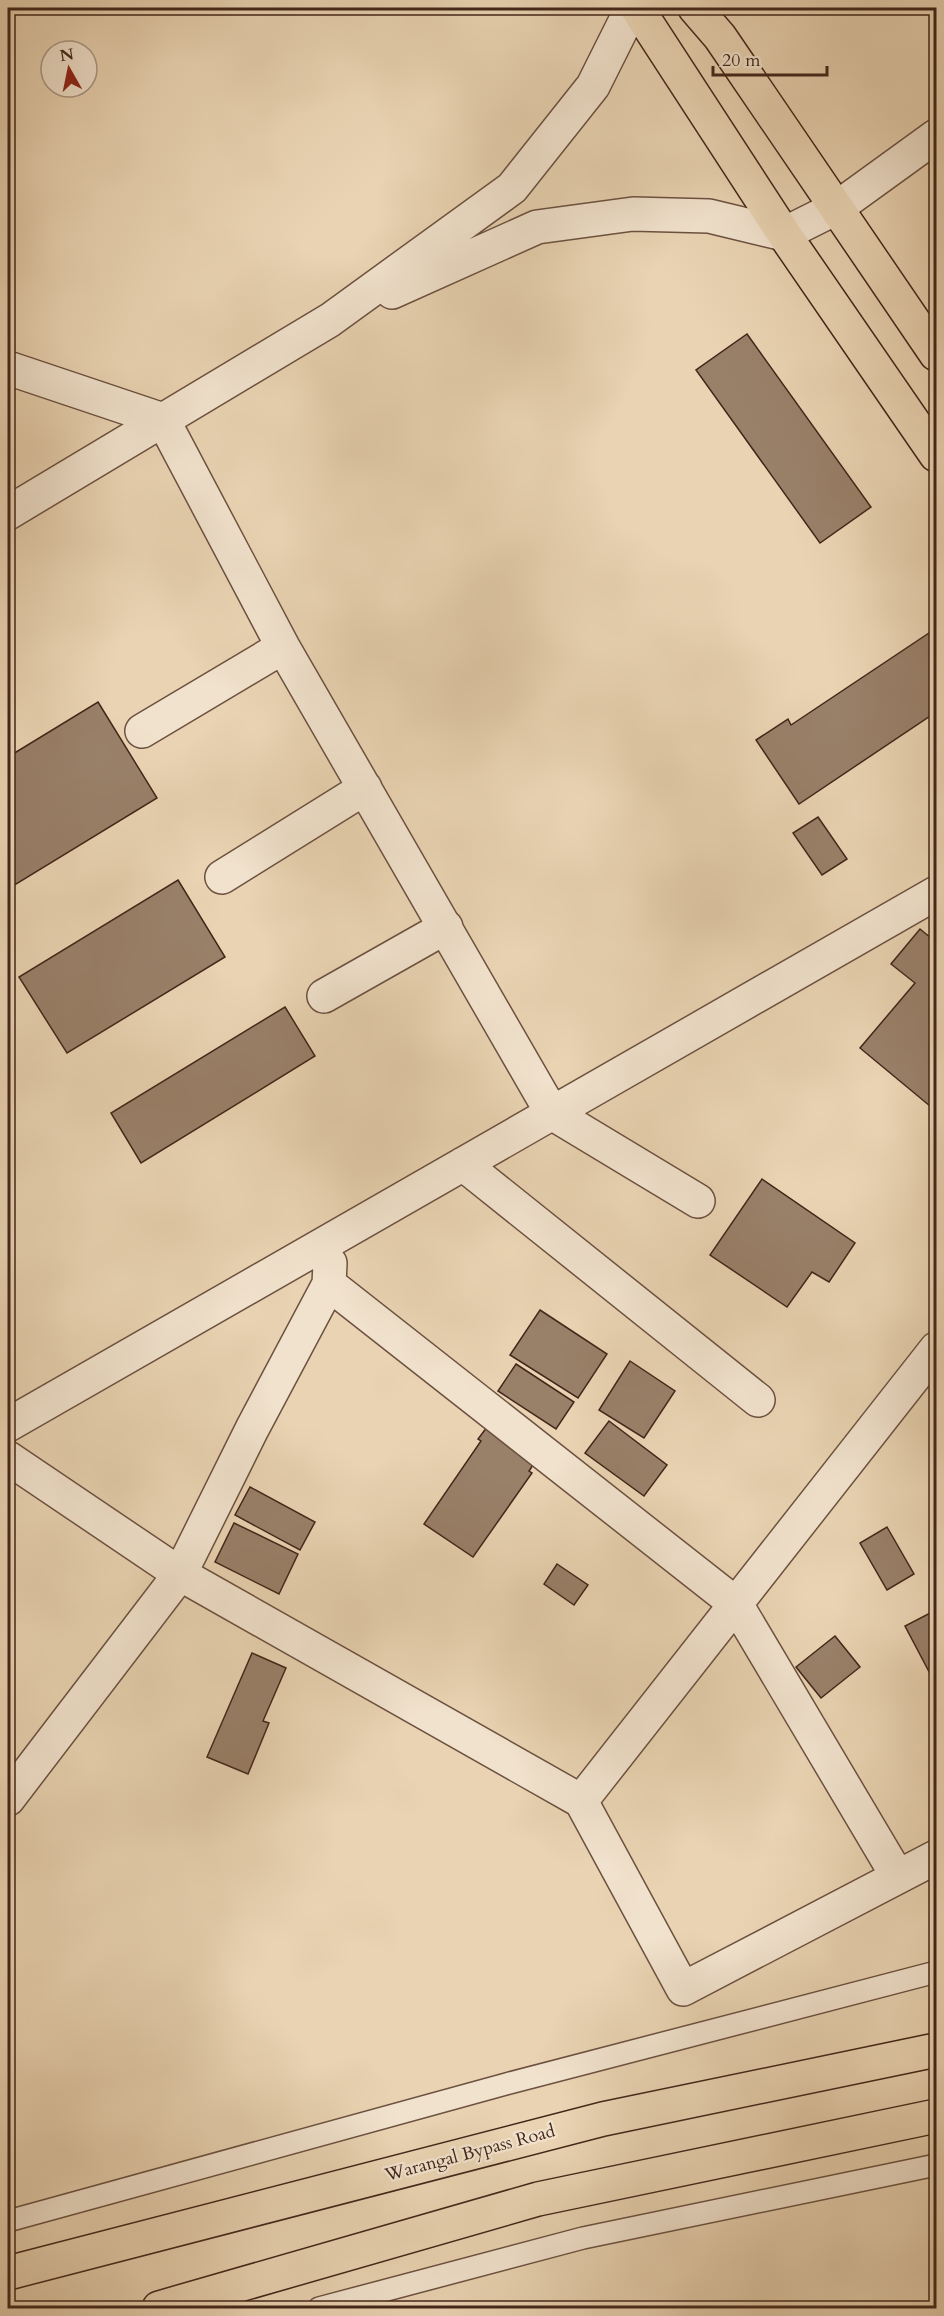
<svg xmlns="http://www.w3.org/2000/svg" width="944" height="2316" font-family="Cardo,serif">
<style>
.building{fill:#998069;stroke:#43261a;stroke-width:1.5}
.lines{fill:none;stroke-linecap:round;stroke-linejoin:round}
.service-casing{stroke:#6c5140;stroke-width:24}
.minor-casing{stroke:#6c5140;stroke-width:36}
.trunk-casing{stroke:#43261a;stroke-width:36}
.service{stroke:#f1e2cd;stroke-width:21}
.minor{stroke:#f1e2cd;stroke-width:33}
.trunk{stroke:#e9d3b2;stroke-width:33}
.labels{text-anchor:middle;dominant-baseline:central;stroke-width:4.5;stroke-linejoin:round;paint-order:stroke}
.street-label{font-size:18px;fill:#43261a;stroke:#f1e2cd}
</style>
<rect width="100%" height="100%" fill="#e9d3b2"/>
<filter id="stains"><feTurbulence type="fractalNoise" baseFrequency=".00333" numOctaves="4"/><feColorMatrix values="0 0 0 0 .2 0 0 0 0 .09 0 0 0 0 .02 0 0 0 .5 -.17"/></filter>
<radialGradient id="worn" r=".72"><stop offset=".6" stop-color="#630" stop-opacity="0"/><stop offset="1" stop-color="#630" stop-opacity=".3"/></radialGradient>
<path class="building" d="M747,334L871,507L820,543L696,370Z
M929,633L936,644V712L799,804L756,740L788,719L791,725Z
M98,702L157,798L8,889V757Z
M818,817L847,859L822,875L793,833Z
M178,880L225,957L67,1053L19,977Z
M920,929L936,942V1111L860,1048L915,983L891,964Z
M285,1007L315,1056L141,1163L111,1113Z
M936,1164V1177L930,1169Z
M762,1179L855,1243L829,1282L812,1272L787,1307L710,1255Z
M540,1310L607,1354L578,1398L510,1355Z
M630,1361L675,1391L644,1438L599,1410Z
M516,1364L574,1402L556,1429L498,1391Z
M609,1421L667,1465L644,1496L585,1453Z
M490,1423L539,1456L529,1471L532,1473L473,1557L424,1524L481,1441L478,1439Z
M250,1487L315,1522L300,1550L235,1515Z
M234,1523L298,1554L279,1594L215,1562Z
M887,1527L914,1574L887,1590L860,1543Z
M557,1564L588,1585L574,1605L544,1584Z
M936,1610V1685L905,1626Z
M835,1636L860,1667L821,1698L796,1667Z
M252,1653L286,1668L263,1721L269,1723L248,1774L207,1757Z"/>
<g class="lines">
<g class="service-casing">
<path id="service" d="M8,2221L506,2084L936,1972
M319,2308L583,2238L936,2165"/>
</g>
<g class="minor-casing">
<path id="minor" d="M392,292L537,227L633,214L709,216L784,234L838,207L936,136
M8,368L163,420L283,647L552,1113L698,1201
M8,513L330,320L512,188L593,86L632,8
M142,731L283,647
M222,877L365,788
M324,996L446,927
M463,1164L758,1400
M329,1284L736,1604L898,1877
M8,1425L936,893
M8,1458L180,1574L581,1801L683,1989L936,1857
M8,1799L180,1574L252,1429L329,1284L330,1263
M581,1801L936,1349"/>
</g>
<g class="trunk-casing">
<path id="trunk" d="M637,8L784,234L936,455
M695,8L720,37L936,354
M8,2273L603,2119L936,2050
M159,2308L538,2199L936,2116"/>
</g>
<use href="#service" class="service"/>
<use href="#minor" class="minor"/>
<use href="#trunk" class="trunk"/>
</g>
<g class="labels">
<g class="street-label">
<text transform="translate(470 2153) rotate(-15)">Warangal Bypass Road</text>
</g>
</g>
<rect width="944" height="2316" fill="none" stroke="#e9d3b2" stroke-width="30"/>
<rect x="9" y="9" width="926" height="2298" fill="none" stroke="#43261a" stroke-width="3"/>
<rect x="15" y="15" width="914" height="2286" fill="none" stroke="#43261a" stroke-width="1.5"/>
<g transform="translate(69 69) rotate(351)"><circle r="28" fill="#f1e2cd" stroke="#ab9785" stroke-width="1.5"/>
<path d="M0-4.5L10 22L0 15L-10 22Z" fill="#8f2418"/>
<text y="-9" font-size="16" font-weight="bold" text-anchor="middle" fill="#43261a">N</text>
</g>
<path d="M713 66v9h114v-9" fill="none" stroke="#43261a" stroke-width="3"/>
<text x="722" y="66" font-size="18" fill="#43261a" stroke="#f1e2cd" stroke-width="4.5" paint-order="stroke">20 m</text>
<rect width="100%" height="100%" filter="url(#stains)"/>
<rect width="100%" height="100%" fill="url(#worn)"/>
</svg>
